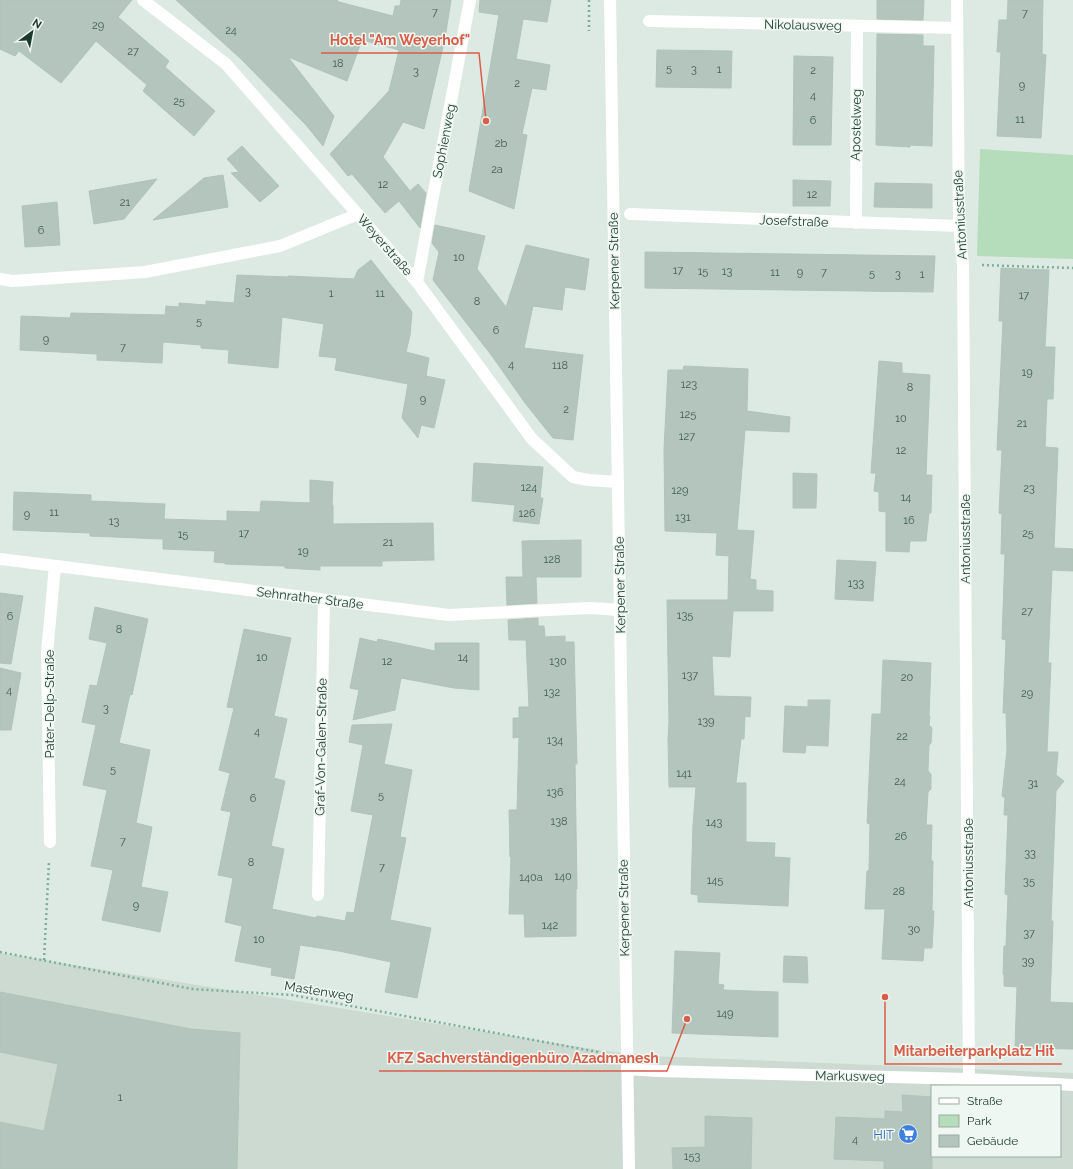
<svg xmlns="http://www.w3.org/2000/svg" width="1073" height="1169" font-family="Raleway,sans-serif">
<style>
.built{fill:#ccdad2;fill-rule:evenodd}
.green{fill:#b5ddbb}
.building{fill:#b3c5bc;stroke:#b0c4b9}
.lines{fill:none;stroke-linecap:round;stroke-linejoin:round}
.path{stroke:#7caf9a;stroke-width:2.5;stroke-dasharray:2 3;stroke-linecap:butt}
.minor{stroke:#fff;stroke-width:12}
.tertiary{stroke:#fff;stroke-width:12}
.labels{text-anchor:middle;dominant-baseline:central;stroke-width:3;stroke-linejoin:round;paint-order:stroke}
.number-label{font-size:11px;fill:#435d53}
.street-label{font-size:13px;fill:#1e3a30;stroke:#eef7f1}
.shop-label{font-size:13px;fill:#366cbe;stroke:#eef7f1;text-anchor:end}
.leader{fill:none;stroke:#d85e49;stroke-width:1.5}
.callout-dot{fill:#d85e49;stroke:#eef7f1;stroke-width:1.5}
.callout-label{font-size:14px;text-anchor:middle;font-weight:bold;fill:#d85e49;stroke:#eef7f1;stroke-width:3;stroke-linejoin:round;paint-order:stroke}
</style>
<rect width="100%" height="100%" fill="#ddeae3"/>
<path class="built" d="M0,953L598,1050L650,1056L1073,1073V1169H0ZM932,1086H1060V1156H932Z"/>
<path class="green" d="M980,149L1073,155V259L977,256Z"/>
<path class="building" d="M0,0H132L118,17L169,61L165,67L215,111L194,136L143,91L147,85L96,41L61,83L19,51L15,56L0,49Z
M176,0H337L339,2L393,16L395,6H400L401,0H451L445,38L424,129L403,122L383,157L410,191L418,184L426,193L420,228L399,201L385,213L352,174L348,176L330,154L389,91L399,50L362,40L347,81L288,57L334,116L323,146L306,125L241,59Z
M480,0H551L547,22L523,19L520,37L516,59L550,65L546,90L532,88L522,134L527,135L514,209L469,191L499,15L479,12Z
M877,0H924L923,20L877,19Z
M1008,0H1043L1042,54L1046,55L1041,138L997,136L1001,52H997L999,20H1007Z
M877,34L923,35V46H934L932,146L910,145V147L876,145Z
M657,50L732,51L731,88L656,87Z
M794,56L833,57L831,145H793Z
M242,146L279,186L260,202L231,173L239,172L227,159Z
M223,175L228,207L153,220L204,178Z
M157,179L124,219L94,224L89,191Z
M793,180L831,181L830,206H793Z
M875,183L932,184V208L874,207Z
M57,202L60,245L25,247L22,206Z
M435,225L485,236L477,269L506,307L526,245L589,259L585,290L565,287L562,310L533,306L524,348L583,355L573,440L553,438L525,403L492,356L433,280L439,252L432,243Z
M645,252L935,256L933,292L645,288Z
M371,260L412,312L410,335L406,352L429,358L426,376L445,380L434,428L421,425L418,438L402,418L408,384L335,370L337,358L319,356L324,324L282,317L278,368L228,363L229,350L201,348V345L163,342L162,363L97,360V354L20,350L21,316L70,318L71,313L165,315L166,306L179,307V303L206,305V301L234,303L237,275L288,277V276L354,279L358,270Z
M1001,268L1049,270L1045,347H1055L1053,399H1047L1045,447L1058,448L1054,548L1073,549V571L1052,570L1048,663H1051L1047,752H1058L1056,775L1064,781L1056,791L1051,921H1053L1050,1002L1073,1003V1049L1015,1048L1017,987L1004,986V974H1003L1004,946H1006L1008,895L1005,894L1008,815H1004L1005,798L1002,796L1007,750L1006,713H1003L1006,640L1002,639L1005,554H1001L1002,514L999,513L1002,450H997L1003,321H999Z
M879,361L902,363V373L930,375L926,475H932L931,513H929L926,541H910L909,552L886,551V512L879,511V492L874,491L876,473H871Z
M684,366L748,369L747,411L790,417L789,432L745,430L737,530L754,531L750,579L756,580V590L773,591V611H733L730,657L712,656L714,696L751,697L750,717L745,716L744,739H741L736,783H746V842L775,843L774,857L790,858L788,906L698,902V895L691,894L693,825L696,787H669L668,740L669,721L667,600H728L729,556L716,555L717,533L665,531L664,449L668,370H683Z
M474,463L543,467L540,498H543L539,524L513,521L515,505L472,501Z
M793,473L817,474L816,508H793Z
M310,480L333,482L332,505H333V524L433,523L434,560L382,561V566H320V570L285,568V566L225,564V563L214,562L215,551L163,549V539L90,536V533L13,530L14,492L91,495V501L165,504L164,519L227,521V511L260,512L261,501L310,503Z
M581,540V577H536L537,603L507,605L506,577H523L522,541Z
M837,560L876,562L873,601L835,599Z
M0,593L23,596L11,664L0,663Z
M95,607L148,619L132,695L130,694L119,743L150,750L136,823L152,827L141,887L168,892L160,932L102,920L113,870L91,866L107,790L83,785L96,725L82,722L90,685L97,686L107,643L89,639Z
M538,618V626H544L545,637L565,636V642H574L577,764H575L577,889H576V936L525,937L524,914H509L511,857H510L509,810H517L519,737L513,738V718H519V707H529L526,640H509L508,620Z
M244,629L291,638L274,716L287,719L274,778L285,781L271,846L284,849L272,909L316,918L317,916L345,921L347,912L354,913L373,815L351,811L363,745L349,742L352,725L392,724L384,764L412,770L400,837L406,838L390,920L431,928L417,998L385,992L391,962L339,951L300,945L294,979L271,975L272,968L235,961L242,926L225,922L233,878L218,875L231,812L221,810L230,773L219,770L234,708L227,707Z
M360,638L377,642L378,639L435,651V643H479V690L454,688L401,678L395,710L353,720L359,690L350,688Z
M883,660L931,663L929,716H930L929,725L932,728L931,743L929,745L928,771L931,774V789L928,792L926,825H932L931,861H933L932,911H934L932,948H924L923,961L882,959L885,909H865L867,871H869L870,824L867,823L872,714H881Z
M0,668L21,673L11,730H0Z
M808,700H830L828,746L806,745L805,753L783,752L785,706L808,707Z
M675,951L720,953L718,984L724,985L723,990L778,992V1037L672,1033Z
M784,956L807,957L808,983L783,982Z
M0,992L191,1029L240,1033L237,1169H0V1122L44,1131L58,1064L0,1052Z
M902,1095L932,1097V1169H884V1161L834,1159L836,1117L885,1119V1111L903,1112Z
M705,1116L752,1118L751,1169H673L672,1148L705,1147Z"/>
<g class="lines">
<path class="path" d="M589,0V31
M982,265L1073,268
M0,952L192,989L292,995L598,1052L607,1066
M44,960L49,861"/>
<path class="minor" d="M143,0L226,64L417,282L532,439L573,477L588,480L618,482
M957,0L959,226L963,265L969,1079
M649,21L957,28
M630,214L959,226
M856,223L857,26
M0,279L12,281L145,272L280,246L358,214
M417,282L470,0
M0,559L449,615L590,608L620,610
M50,842L47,653L55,566
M318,895L324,600
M627,1069L657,1071L969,1079L1073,1085"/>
<path class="tertiary" d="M610,0L629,1169"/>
</g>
<defs>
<g id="supermarket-disc" transform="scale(1)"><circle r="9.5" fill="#3f7fe0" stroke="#eef7f1"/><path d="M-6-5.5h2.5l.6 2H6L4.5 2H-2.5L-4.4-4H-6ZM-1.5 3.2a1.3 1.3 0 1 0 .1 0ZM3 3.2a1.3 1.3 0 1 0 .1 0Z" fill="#fff"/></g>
</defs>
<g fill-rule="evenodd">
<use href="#supermarket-disc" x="908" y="1134"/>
</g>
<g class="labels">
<g class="number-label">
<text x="435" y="12">7</text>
<text x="1025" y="13">7</text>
<text x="98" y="25">29</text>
<text x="231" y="30">24</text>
<text x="133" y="51">27</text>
<text x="338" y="63">18</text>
<text x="669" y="68">5</text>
<text x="694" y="69">3</text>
<text x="719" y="69">1</text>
<text x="813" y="70">2</text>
<text x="416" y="71">3</text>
<text x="517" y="83">2</text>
<text x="1022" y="85">9</text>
<text x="813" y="95">4</text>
<text x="179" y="101">25</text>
<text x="1020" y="119">11</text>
<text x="813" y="120">6</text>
<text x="501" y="143">2b</text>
<text x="497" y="169">2a</text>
<text x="383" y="184">12</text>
<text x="812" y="194">12</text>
<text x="125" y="202">21</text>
<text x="41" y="230">6</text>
<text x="459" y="257">10</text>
<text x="678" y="270">17</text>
<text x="703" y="271">15</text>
<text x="727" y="271">13</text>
<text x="775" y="272">11</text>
<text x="800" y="272">9</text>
<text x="824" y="272">7</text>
<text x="872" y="273">5</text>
<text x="898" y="274">3</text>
<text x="922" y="274">1</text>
<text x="248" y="291">3</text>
<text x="331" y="293">1</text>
<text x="380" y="293">11</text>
<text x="1024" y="295">17</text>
<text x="477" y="301">8</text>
<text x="199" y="321">5</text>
<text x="496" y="330">6</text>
<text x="46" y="339">9</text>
<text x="123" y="347">7</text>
<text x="511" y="364">4</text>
<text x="560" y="365">118</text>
<text x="1027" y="372">19</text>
<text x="689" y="384">123</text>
<text x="910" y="387">8</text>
<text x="423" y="399">9</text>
<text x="566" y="409">2</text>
<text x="688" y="414">125</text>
<text x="901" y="418">10</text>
<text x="1022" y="423">21</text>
<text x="687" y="436">127</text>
<text x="901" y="450">12</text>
<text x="529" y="487">124</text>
<text x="1029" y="488">23</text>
<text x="680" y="490">129</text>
<text x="906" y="497">14</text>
<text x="54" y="512">11</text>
<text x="527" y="513">126</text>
<text x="27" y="514">9</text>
<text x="683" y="517">131</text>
<text x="909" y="520">16</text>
<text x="114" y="521">13</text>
<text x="244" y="533">17</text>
<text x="1028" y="533">25</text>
<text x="183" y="534">15</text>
<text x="388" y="542">21</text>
<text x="303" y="551">19</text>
<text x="552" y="559">128</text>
<text x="856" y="583">133</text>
<text x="1027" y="611">27</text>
<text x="685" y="615">135</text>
<text x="10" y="616">6</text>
<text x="119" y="629">8</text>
<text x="262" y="657">10</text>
<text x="463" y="657">14</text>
<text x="387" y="661">12</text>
<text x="558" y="661">130</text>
<text x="690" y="675">137</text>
<text x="907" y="677">20</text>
<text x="9" y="690">4</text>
<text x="552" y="692">132</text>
<text x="1027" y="693">29</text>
<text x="106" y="708">3</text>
<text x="706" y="721">139</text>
<text x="257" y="731">4</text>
<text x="902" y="736">22</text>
<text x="555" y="740">134</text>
<text x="113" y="769">5</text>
<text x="684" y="773">141</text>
<text x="900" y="781">24</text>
<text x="1033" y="783">31</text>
<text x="555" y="792">136</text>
<text x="381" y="795">5</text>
<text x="253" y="798">6</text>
<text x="559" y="821">138</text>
<text x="714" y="822">143</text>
<text x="901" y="836">26</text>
<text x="123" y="841">7</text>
<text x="1030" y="853">33</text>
<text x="251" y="862">8</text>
<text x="382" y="867">7</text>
<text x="563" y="876">140</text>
<text x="531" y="877">140a</text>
<text x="715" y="880">145</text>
<text x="1029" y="881">35</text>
<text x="899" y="891">28</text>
<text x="136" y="905">9</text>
<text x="550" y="925">142</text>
<text x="914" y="929">30</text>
<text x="1029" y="933">37</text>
<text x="259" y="939">10</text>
<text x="1028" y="961">39</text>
<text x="725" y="1013">149</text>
<text x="120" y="1097">1</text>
<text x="855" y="1139">4</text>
<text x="692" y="1156">153</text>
</g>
<g class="street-label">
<text transform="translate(803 25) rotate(1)">Nikolausweg</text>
<text transform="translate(856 125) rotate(-89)">Apostelweg</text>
<text transform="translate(444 141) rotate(-79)">Sophienweg</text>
<text transform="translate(960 215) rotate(-93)">Antoniusstraße</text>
<text transform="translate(794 221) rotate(2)">Josefstraße</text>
<text transform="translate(385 245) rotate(49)">Weyerstraße</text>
<text transform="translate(614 261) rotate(-91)">Kerpener Straße</text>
<text transform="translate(965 539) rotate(-90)">Antoniusstraße</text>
<text transform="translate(620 585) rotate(-91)">Kerpener Straße</text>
<text transform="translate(310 598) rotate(7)">Sehnrather Straße</text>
<text transform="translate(49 704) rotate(-90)">Pater-Delp-Straße</text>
<text transform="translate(321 747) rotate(-89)">Graf-Von-Galen-Straße</text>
<text transform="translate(968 863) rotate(-90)">Antoniusstraße</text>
<text transform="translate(624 908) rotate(-91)">Kerpener Straße</text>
<text transform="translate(319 991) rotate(9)">Mastenweg</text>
<text transform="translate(850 1076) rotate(1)">Markusweg</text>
</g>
<g class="shop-label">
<text x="894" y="1134">HIT</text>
</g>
</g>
<path class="leader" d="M486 121L479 53H321M885 997L885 1064H1062M687 1019L667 1071H379"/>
<g class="callout-dot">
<circle cx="486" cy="121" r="4"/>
<circle cx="885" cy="997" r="4"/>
<circle cx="687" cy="1019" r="4"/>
</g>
<g class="callout-label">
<text x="400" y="45">Hotel "Am Weyerhof"</text>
<text x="974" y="1056">Mitarbeiterparkplatz Hit</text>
<text x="523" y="1063">KFZ Sachverständigenbüro Azadmanesh</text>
</g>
<rect x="931" y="1085" width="130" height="72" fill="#eef7f1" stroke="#9baba4"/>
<rect x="939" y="1098" width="20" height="6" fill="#ffffff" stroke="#9baba4"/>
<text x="967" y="1105" font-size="12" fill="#1e3a30">Straße</text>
<rect x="939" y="1115" width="20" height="12" fill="#b5ddbb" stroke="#9baba4"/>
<text x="967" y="1125" font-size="12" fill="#1e3a30">Park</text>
<rect x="939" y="1135" width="20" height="12" fill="#b3c5bc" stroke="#9baba4"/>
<text x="967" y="1145" font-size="12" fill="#1e3a30">Gebäude</text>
<g transform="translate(32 32) rotate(32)" stroke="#eef7f1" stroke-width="3" paint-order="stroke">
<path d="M0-3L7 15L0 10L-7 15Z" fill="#1e3a30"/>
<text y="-6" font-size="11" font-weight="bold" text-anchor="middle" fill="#1e3a30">N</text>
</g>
</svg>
